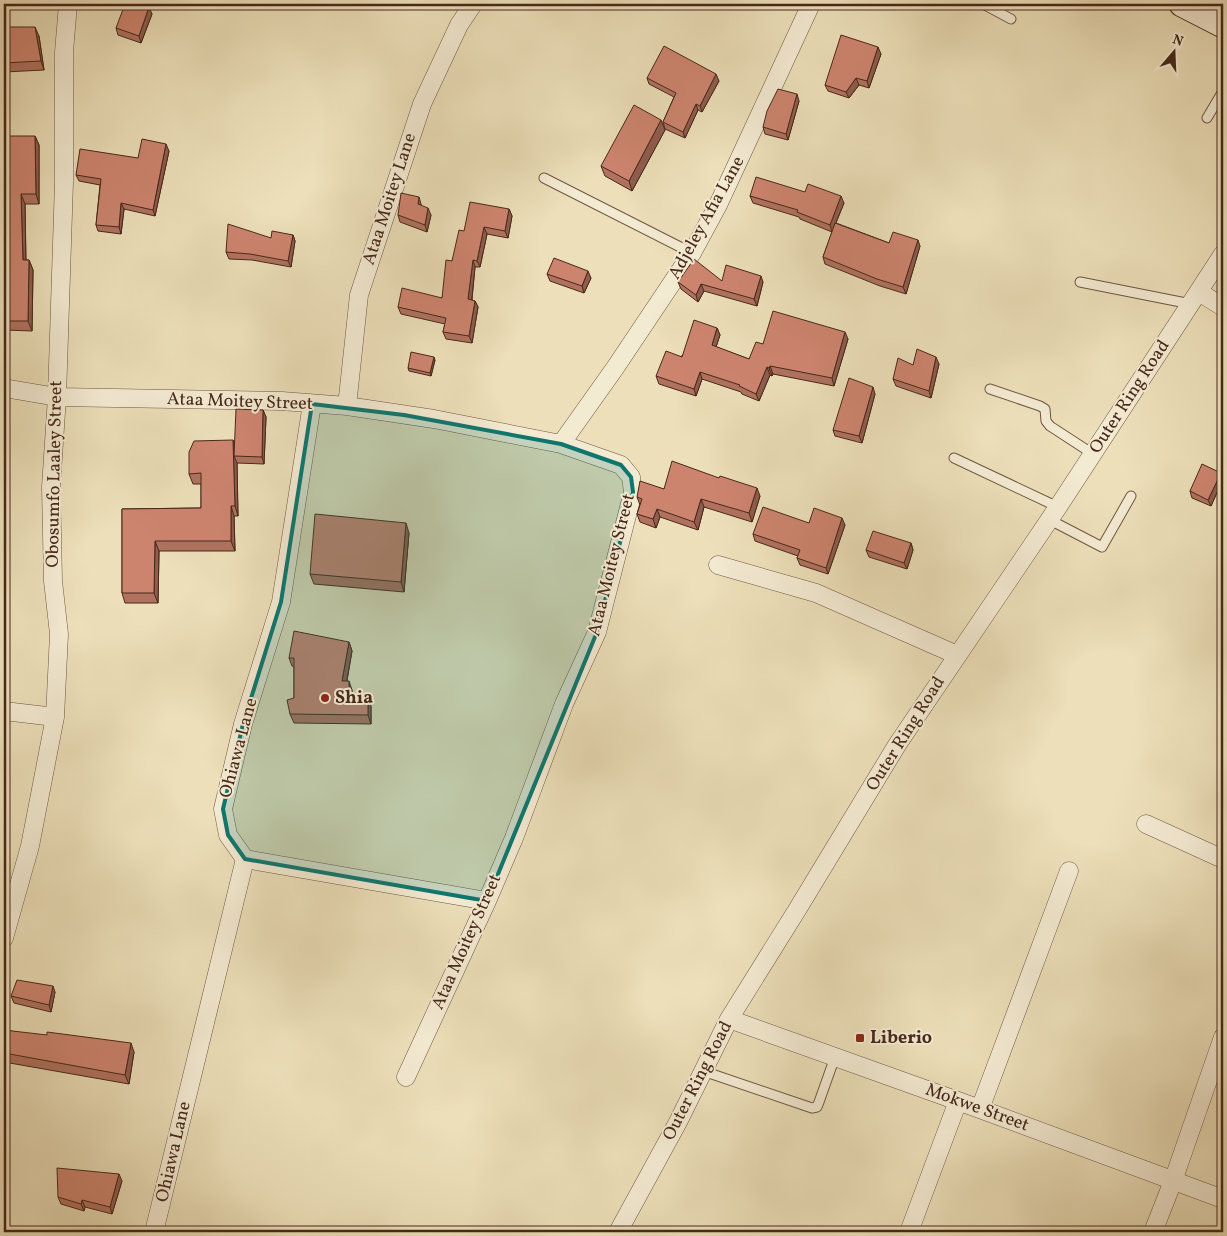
<svg xmlns="http://www.w3.org/2000/svg" width="1227" height="1236" font-family="Vollkorn,serif">
<style>
.lines{fill:none;stroke-linecap:round;stroke-linejoin:round}
.lane-casing{stroke:#705642;stroke-width:11}
.street-casing{stroke:#705642;stroke-width:19}
.secondary-casing{stroke:#47281a;stroke-width:27}
.lane{stroke:#f3ead2;stroke-width:9}
.street{stroke:#f3ead2;stroke-width:18}
.secondary{stroke:#f3ead2;stroke-width:25}
.wall{fill:#b0725f;stroke:#47281a}
.shaded-wall{fill:#905c4e;stroke:#47281a}
.building{fill:#cd846f;stroke:#47281a}
.marked{fill:#0f766e;fill-opacity:0.2;stroke:#0f766e;stroke-width:4;stroke-linejoin:round}
.poi-dot{fill:#8f2418;stroke:#f3ead2;stroke-width:2}
.labels{text-anchor:middle;dominant-baseline:central;stroke-width:4;stroke-linejoin:round;paint-order:stroke}
.street-label{font-size:18px;fill:#47281a;stroke:#f3ead2}
.poi-label{font-size:18px;font-weight:bold;fill:#47281a;stroke:#f3ead2;text-anchor:start}
</style>
<rect width="100%" height="100%" fill="#ecdfb9"/>
<filter id="stains"><feTurbulence type="fractalNoise" baseFrequency=".004" numOctaves="4"/><feColorMatrix values="0 0 0 0 .2 0 0 0 0 .09 0 0 0 0 .02 0 0 0 .5 -.17"/></filter>
<radialGradient id="worn" r=".72"><stop offset=".6" stop-color="#630" stop-opacity="0"/><stop offset="1" stop-color="#630" stop-opacity=".3"/></radialGradient>
<g class="lines">
<g class="lane-casing">
<path id="lane" d="M983,4L1011,19
M1207,118L1223,91
M544,178L692,253
M1080,282L1191,304
M990,389L1040,406L1045,409L1046,421L1050,426L1093,454
M954,458L1058,507
M1050,520L1102,547L1131,496
M703,1071L812,1108L817,1107L819,1102L835,1057"/>
</g>
<g class="street-casing">
<path id="street" d="M1199,292L1223,307
M4,388L57,397L282,401L347,406L434,419L561,444L621,465L631,477L633,492L597,632L564,704L514,838L487,901L406,1077
M347,406L359,295L422,104L459,25L473,4
M561,444L615,368L692,253L718,205L811,4
M718,565L816,593L957,655
M4,711L55,717
M1146,824L1223,859
M245,859L487,901
M4,938L30,846L55,717L59,634L53,581L51,487L57,397L64,182V52L68,4
M729,1019L958,1101L1223,1199
M980,1109L1069,871
M154,1232L245,859L228,835L223,809L243,724L281,602L312,404
M618,1232L678,1122L729,1019L797,910L897,745L1058,507L1223,254
M909,1232L958,1101
M1153,1232L1173,1181L1223,1037"/>
</g>
<g class="secondary-casing">
<path id="secondary" d="M1182,4L1223,25"/>
</g>
<use href="#lane" class="lane"/>
<use href="#street" class="street"/>
<use href="#secondary" class="secondary"/>
</g>
<path class="wall" d="M152,14L141,43L118,35L116,28Z
M4,27L39,36L44,70L4,72Z
M881,54L869,88L859,85L849,98L828,91L825,85Z
M647,78L719,81L702,112L698,110L685,138L665,129L663,122L674,97L649,84Z
M799,101L788,140L765,134L763,127Z
M665,130L632,191L605,176L601,166Z
M35,136L39,145V204H25L26,260H29L33,270L32,331L4,330V260Z
M169,151L155,216L124,209L121,234L98,231L96,225L100,185L79,181L76,175Z
M750,196L844,203L836,223L889,243L920,246L906,294L880,286L825,264L823,257L832,232L800,219L799,217L753,203Z
M421,204V206L431,215L427,232L400,222L398,215Z
M509,209L512,216L508,238L487,234L480,267H475L472,300L475,301L478,307L472,343L446,339L443,332L445,324L401,314L398,307L442,298L452,261L464,231Z
M293,235L295,241L291,267L252,260L229,259L226,252Z
M547,274L591,278L584,293L550,281Z
M722,281L763,282L757,306L704,291L698,302L681,289L678,282Z
M717,328L720,335L716,347L749,359L763,344L848,339L834,386L773,374L772,376L770,375L759,401L742,394L741,392L702,379L696,396L659,384L656,376Z
M435,360L431,376L409,371L408,368Z
M939,364L931,398L896,386L893,379L913,365Z
M875,394L862,443L835,436L833,430Z
M263,410L266,417L264,464L237,463L238,516H234L235,551H159L158,603H125L122,593V509L201,508V484H193L189,474L235,445Z
M1221,473L1223,479L1211,506L1192,498L1190,491Z
M664,489L760,496L752,522L704,507L698,530L660,517L656,528L640,522L637,514L640,505L637,497Z
M809,523L845,525L828,574L800,565L797,558L798,556L755,541L753,534Z
M409,533L404,592L314,584L310,574Z
M911,543L913,550L907,569L869,557L866,550Z
M349,642L352,651L347,681L352,690V697L371,706V724L294,723L290,714L294,698V667L292,666L289,658Z
M55,992L51,1012L14,1003L11,996Z
M4,1030L134,1052L129,1084L4,1062Z
M122,1181L112,1214L85,1207L84,1211L61,1204L58,1197Z"/>
<path class="shaded-wall" d="M149,7L152,14L141,43L139,36Z
M35,27L39,36L44,70L41,61Z
M878,47L881,54L869,88L867,81Z
M716,74L719,81L702,112L700,106Z
M856,78L859,85L849,98L846,92Z
M797,94L799,101L788,140L786,134Z
M696,104L698,110L685,138L683,132Z
M661,120L665,130L632,191L629,181Z
M35,136L39,145V204L36,194Z
M166,144L169,151L155,216L153,210Z
M21,194L25,204L26,269L23,260Z
M841,196L844,203L832,232L830,225Z
M419,197L421,204L420,211L418,204Z
M121,203L124,209L121,234L119,227Z
M428,208L431,215L427,232L425,225Z
M509,209L512,216L508,238L505,231Z
M484,227L487,234L480,267L477,261Z
M293,235L295,241L291,267L288,261Z
M918,240L920,246L906,294L903,287Z
M29,260L33,270L32,331L28,321Z
M473,260L475,267L471,306L468,299Z
M588,271L591,278L584,293L582,286Z
M761,276L763,282L757,306L754,299Z
M701,284L704,291L698,302L696,295Z
M475,301L478,307L472,343L469,336Z
M717,328L720,335L714,353L712,345Z
M845,332L848,339L834,386L832,378Z
M434,357L435,360L431,376L430,373Z
M936,357L939,364L931,398L929,391Z
M770,366L773,374L772,376L769,368Z
M767,367L770,375L759,401L756,394Z
M700,372L702,379L696,396L694,389Z
M873,387L875,394L862,443L859,436Z
M263,410L266,417L264,464L262,457Z
M233,440L237,450L234,456L237,463L238,516L235,506Z
M1221,473L1223,479L1211,506L1208,500Z
M757,488L760,496L752,522L749,513Z
M701,499L704,507L698,530L694,522Z
M231,506L234,516L235,551L231,541Z
M657,509L660,517L656,528L653,519Z
M842,518L845,525L828,574L826,568Z
M406,523L409,533L404,592L401,582Z
M155,541L159,551L158,603L154,593Z
M911,543L913,550L907,569L904,563Z
M349,642L352,651L345,690L342,681Z
M349,681L352,690V706L349,697Z
M368,698L371,706V724L368,715Z
M53,986L55,992L51,1012L49,1005Z
M131,1043L134,1052L129,1084L125,1075Z
M119,1174L122,1181L112,1214L110,1207Z
M82,1200L85,1207L84,1211L81,1204Z"/>
<path class="building" d="M125,4H140L149,7L139,36L116,28Z
M4,27H35L41,61L4,63Z
M841,35L878,47L867,81L856,78L846,92L825,85Z
M664,46L716,74L700,106L696,104L683,132L663,122L676,93L647,78Z
M778,89L797,94L786,134L763,127L767,111Z
M634,105L661,120L629,181L601,166Z
M4,136H35L36,194H21L23,260H29L28,321H4Z
M142,139L166,144L153,210L121,203L119,227L96,225L101,179L76,175L80,149L138,158Z
M756,177L805,192L808,184L841,196L830,225L797,212L798,210L750,196Z
M401,193L419,197L418,204L428,208L425,225L398,215Z
M470,202L509,209L505,231L484,227L477,261L473,260L468,299L475,301L469,336L443,332L446,318L398,307L402,288L442,298L446,260L452,261L459,230L464,231Z
M835,223L889,243L893,232L918,240L903,287L877,279L823,257Z
M228,224L271,238L272,231L293,235L288,261L250,254L226,252Z
M554,258L588,271L582,286L547,274Z
M694,259L722,281L726,265L761,276L754,299L701,284L696,295L678,282Z
M773,311L845,332L832,378L770,366L769,368L767,367L756,394L739,386L740,385L700,372L694,389L656,376L666,351L682,357L694,320L717,328L712,345L749,359L756,342L763,344Z
M917,349L936,357L929,391L893,379L898,358L913,365Z
M411,352L434,357L430,373L408,368Z
M849,378L873,387L859,436L833,430Z
M236,409L263,410L262,457L234,456Z
M233,440L235,506H231V541H155L154,593H122V509L201,508V473L189,474V452L194,441Z
M672,461L719,478L720,476L757,488L749,513L701,499L694,522L657,509L653,519L637,514L642,499L637,497L640,481L664,489Z
M1202,464L1221,473L1208,500L1190,491Z
M763,507L809,523L814,508L842,518L826,568L797,558L800,550L753,534Z
M315,514L406,523L401,582L310,574Z
M873,531L911,543L904,563L866,550Z
M294,631L349,642L342,681H349V697L368,698V715L290,714L287,700L294,698V658H289Z
M17,980L53,986L49,1005L11,996Z
M4,1030L47,1035V1032L131,1043L125,1075L4,1053Z
M57,1168L119,1174L110,1207L82,1200L81,1204L58,1197Z"/>
<path class="marked" d="M312,404L404,415L561,444L621,465L631,477L633,492L597,632L487,901L245,859L228,835L223,809L243,724L281,602Z"/>
<g class="poi-dot">
<circle cx="325" cy="698" r="5"/>
<rect x="855" y="1033" width="10" height="10" rx="2.5"/>
</g>
<g class="labels">
<g class="street-label">
<text transform="translate(390 199) rotate(-72)">Ataa Moitey Lane</text>
<text transform="translate(707 218) rotate(-61)">Adjeley Afia Lane</text>
<text transform="translate(1130 397) rotate(-57)">Outer Ring Road</text>
<text transform="translate(240 402) rotate(2)">Ataa Moitey Street</text>
<text transform="translate(55 474) rotate(-89)">Obosumfo Laaley Street</text>
<text transform="translate(612 565) rotate(-76)">Ataa Moitey Street</text>
<text transform="translate(906 734) rotate(-58)">Outer Ring Road</text>
<text transform="translate(239 748) rotate(-75)">Ohiawa Lane</text>
<text transform="translate(467 942) rotate(-66)">Ataa Moitey Street</text>
<text transform="translate(698 1081) rotate(-63)">Outer Ring Road</text>
<text transform="translate(977 1108) rotate(20)">Mokwe Street</text>
<text transform="translate(174 1152) rotate(-77)">Ohiawa Lane</text>
</g>
<g class="poi-label">
<text x="335" y="698">Shia</text>
<text x="870" y="1038">Liberio</text>
</g>
</g>
<rect width="1227" height="1236" fill="none" stroke="#ecdfb9" stroke-width="20"/>
<rect x="5" y="5" width="1217" height="1226" fill="none" stroke="#47281a" stroke-width="2.5"/>
<rect x="10" y="10" width="1207" height="1216" fill="none" stroke="#47281a"/>
<g transform="translate(1174 52) rotate(19)" stroke="#f3ead2" stroke-width="4" paint-order="stroke">
<path d="M0-4L9 19L0 12L-9 19Z" fill="#47281a"/>
<text y="-8" font-size="14" font-weight="bold" text-anchor="middle" fill="#47281a">N</text>
</g>
<rect width="100%" height="100%" filter="url(#stains)"/>
<rect width="100%" height="100%" fill="url(#worn)"/>
</svg>
